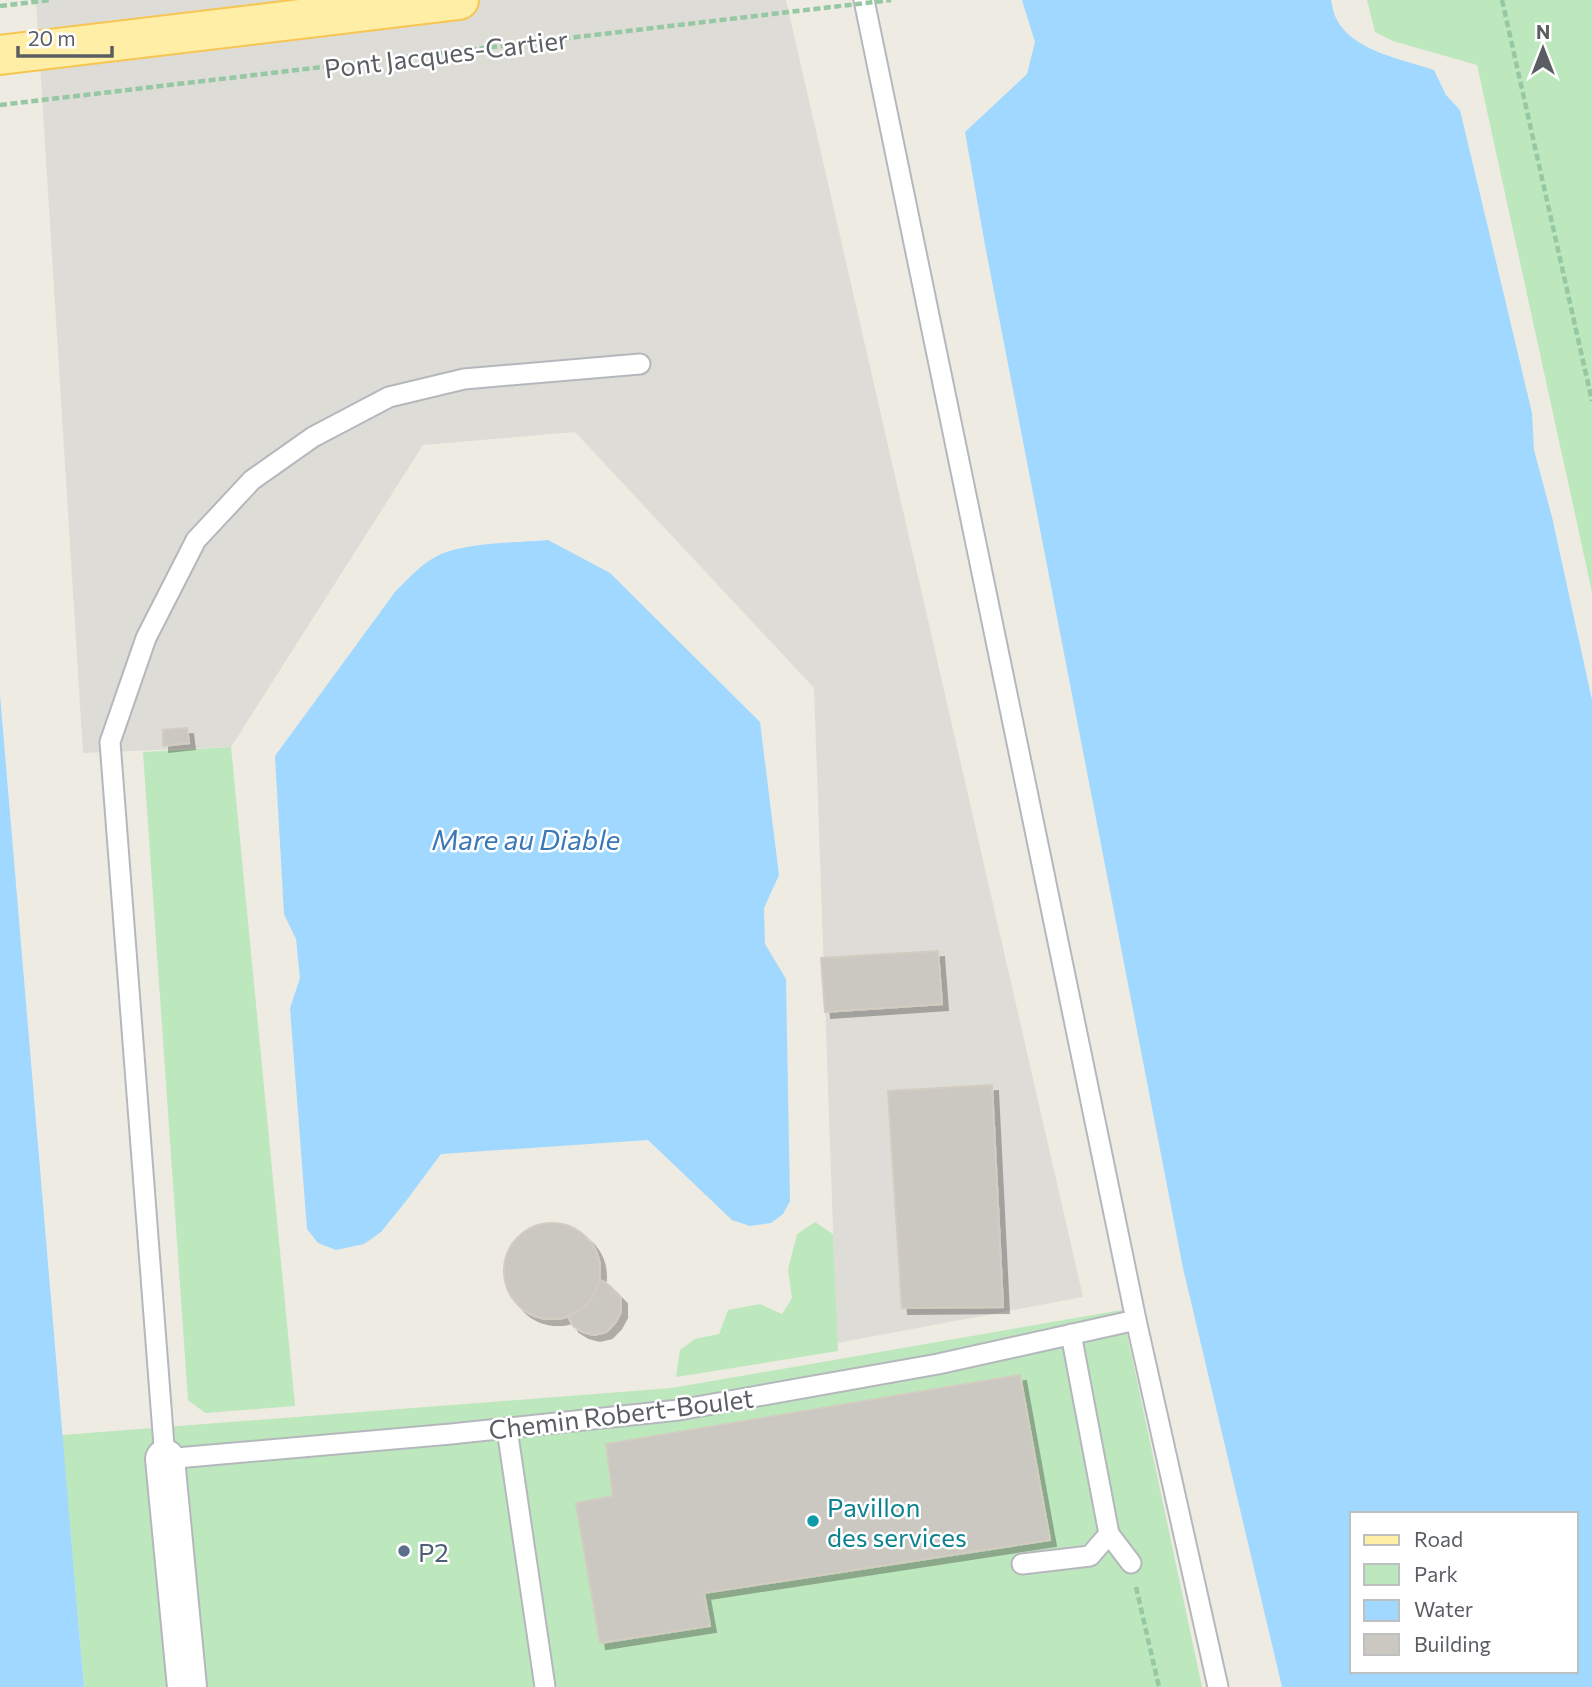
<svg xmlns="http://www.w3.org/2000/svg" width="1592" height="1687" font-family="Commissioner,sans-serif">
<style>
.industrial{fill:#dedcd6}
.green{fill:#bde7bc}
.water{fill:#a0d8ff;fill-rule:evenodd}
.building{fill:#cbc7c1;stroke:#d3ccc0;stroke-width:2;filter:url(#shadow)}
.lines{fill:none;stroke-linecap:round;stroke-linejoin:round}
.lane-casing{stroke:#b4b8bd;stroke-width:23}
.street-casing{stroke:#b4b8bd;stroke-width:42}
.primary-casing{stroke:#f7c551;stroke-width:42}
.path{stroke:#95c8a3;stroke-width:4.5;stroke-dasharray:7 3.5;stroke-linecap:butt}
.lane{stroke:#fff;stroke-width:19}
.street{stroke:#fff;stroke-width:38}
.primary{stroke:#ffeea5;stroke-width:38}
.path-bridge{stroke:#95c8a3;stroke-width:4.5;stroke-dasharray:7 3.5;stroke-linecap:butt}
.culture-dot{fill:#0f9aa8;stroke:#fff;stroke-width:2.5}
.service-dot{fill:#5c6f8a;stroke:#fff;stroke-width:2.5}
.labels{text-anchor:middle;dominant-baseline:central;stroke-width:5;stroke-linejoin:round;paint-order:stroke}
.street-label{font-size:26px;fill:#5a5e63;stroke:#fff}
.culture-label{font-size:26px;fill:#0d838f;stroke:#fff;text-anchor:start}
.service-label{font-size:26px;fill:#4e5e75;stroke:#fff;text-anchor:start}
.water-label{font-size:28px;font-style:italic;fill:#3a78b6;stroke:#fff}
</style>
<defs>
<filter id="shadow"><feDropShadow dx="6" dy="6" stdDeviation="0" flood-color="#0004"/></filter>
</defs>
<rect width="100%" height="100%" fill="#eeebe2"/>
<path class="industrial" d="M36,0H786L1083,1297L837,1343L814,688L575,432L423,445L231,747L83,753Z"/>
<path class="green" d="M1367,0H1592V592L1477,65L1393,41L1375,32Z
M231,747L295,1406L205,1413L188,1400L143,752Z
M815,1222L833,1234L838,1351L676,1377L680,1350L695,1339L719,1334L728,1310L760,1304L782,1314L792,1298L788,1269L797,1234Z
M1122,1310L1202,1687H84L62,1435L672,1388Z"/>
<path class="water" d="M1022,0H1331C1332,5 1333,11 1335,16C1350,51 1402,59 1434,70L1446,95L1460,110L1532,413L1534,450L1552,517L1592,700V1687H1282L1183,1268L985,245L965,132L1027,74L1035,42ZM1352,1514H1576V1671H1352Z
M548,540L610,573L760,722L779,875L764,908L765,944L786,979L790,1201L783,1214L771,1223L750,1226L732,1220L648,1140L441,1154L406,1201L381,1232L364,1244L336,1250L318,1243L307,1229L290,1008L300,978L296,939L284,914L275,756L395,592C408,579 423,562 441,554C469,542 516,543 548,540Z
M0,695L77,1607L84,1687H0Z"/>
<path class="building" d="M187,728L189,743L163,746V730Z
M938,951L942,1004L825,1012L821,958Z
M992,1085L1003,1307L902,1308L888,1091Z
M504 1271a48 48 0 1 1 96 0a48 48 0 1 1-96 0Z
M599,1279L610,1286L621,1298V1312L615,1323L606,1332L594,1335L583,1332L573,1326L568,1316L579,1311L591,1300L598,1285Z
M1020,1375L1050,1540L704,1593L710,1626L600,1643L576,1503L613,1496L606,1444Z"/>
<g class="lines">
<g class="lane-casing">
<path id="lane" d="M864,0L1136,1320L1218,1687
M640,364L464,379L389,397L313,437L252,480L196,540L146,638L110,742L165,1459L451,1434L679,1410L938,1364L1136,1320
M1071,1334L1109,1534L1131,1563
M507,1429L545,1687
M1022,1564L1090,1556L1109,1534"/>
</g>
<g class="street-casing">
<path id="street" d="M165,1459L187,1687"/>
</g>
<g class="primary-casing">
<path id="primary" d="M0,55L459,0"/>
</g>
<path class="path" d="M1502,0L1592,401
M0,6L50,0
M1136,1587L1159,1687"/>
<use href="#lane" class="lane"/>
<use href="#street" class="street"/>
<use href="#primary" class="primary"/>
<path class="path-bridge" d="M0,105L891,0"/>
</g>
<circle class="culture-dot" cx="813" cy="1521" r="7"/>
<circle class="service-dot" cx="404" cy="1551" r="7"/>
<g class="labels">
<g class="street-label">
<text transform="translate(446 53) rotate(-7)">Pont Jacques-Cartier</text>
<text transform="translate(621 1413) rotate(-7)">Chemin Robert-Boulet</text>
</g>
<g class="culture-label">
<text x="827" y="1506">Pavillon<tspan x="827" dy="30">des services</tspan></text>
</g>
<g class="service-label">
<text x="418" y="1551">P2</text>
</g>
<g class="water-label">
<text x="526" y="839">Mare au Diable</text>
</g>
</g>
<rect x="1350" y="1512" width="228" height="161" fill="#ffffff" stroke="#bdbfc1" stroke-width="2"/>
<rect x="1364" y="1535" width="35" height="10" fill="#ffeea5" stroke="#bdbfc1" stroke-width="2"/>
<text x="1414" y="1547" font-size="21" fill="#5a5e63">Road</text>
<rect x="1364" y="1564" width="35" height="21" fill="#bde7bc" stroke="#bdbfc1" stroke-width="2"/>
<text x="1414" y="1582" font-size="21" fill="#5a5e63">Park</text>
<rect x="1364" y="1600" width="35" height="21" fill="#a0d8ff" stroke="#bdbfc1" stroke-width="2"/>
<text x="1414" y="1617" font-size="21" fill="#5a5e63">Water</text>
<rect x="1364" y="1634" width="35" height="21" fill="#cbc7c1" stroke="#bdbfc1" stroke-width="2"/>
<text x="1414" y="1652" font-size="21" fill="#5a5e63">Building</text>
<g transform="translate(1543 49)" stroke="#ffffff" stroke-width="5" paint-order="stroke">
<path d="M0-5L12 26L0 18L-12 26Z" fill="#5a5e63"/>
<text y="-10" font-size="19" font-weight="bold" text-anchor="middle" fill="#5a5e63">N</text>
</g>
<path d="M18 46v10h94v-10" fill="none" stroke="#5a5e63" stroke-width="3.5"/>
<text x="28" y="46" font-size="21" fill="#5a5e63" stroke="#ffffff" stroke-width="5" paint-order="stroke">20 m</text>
</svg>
